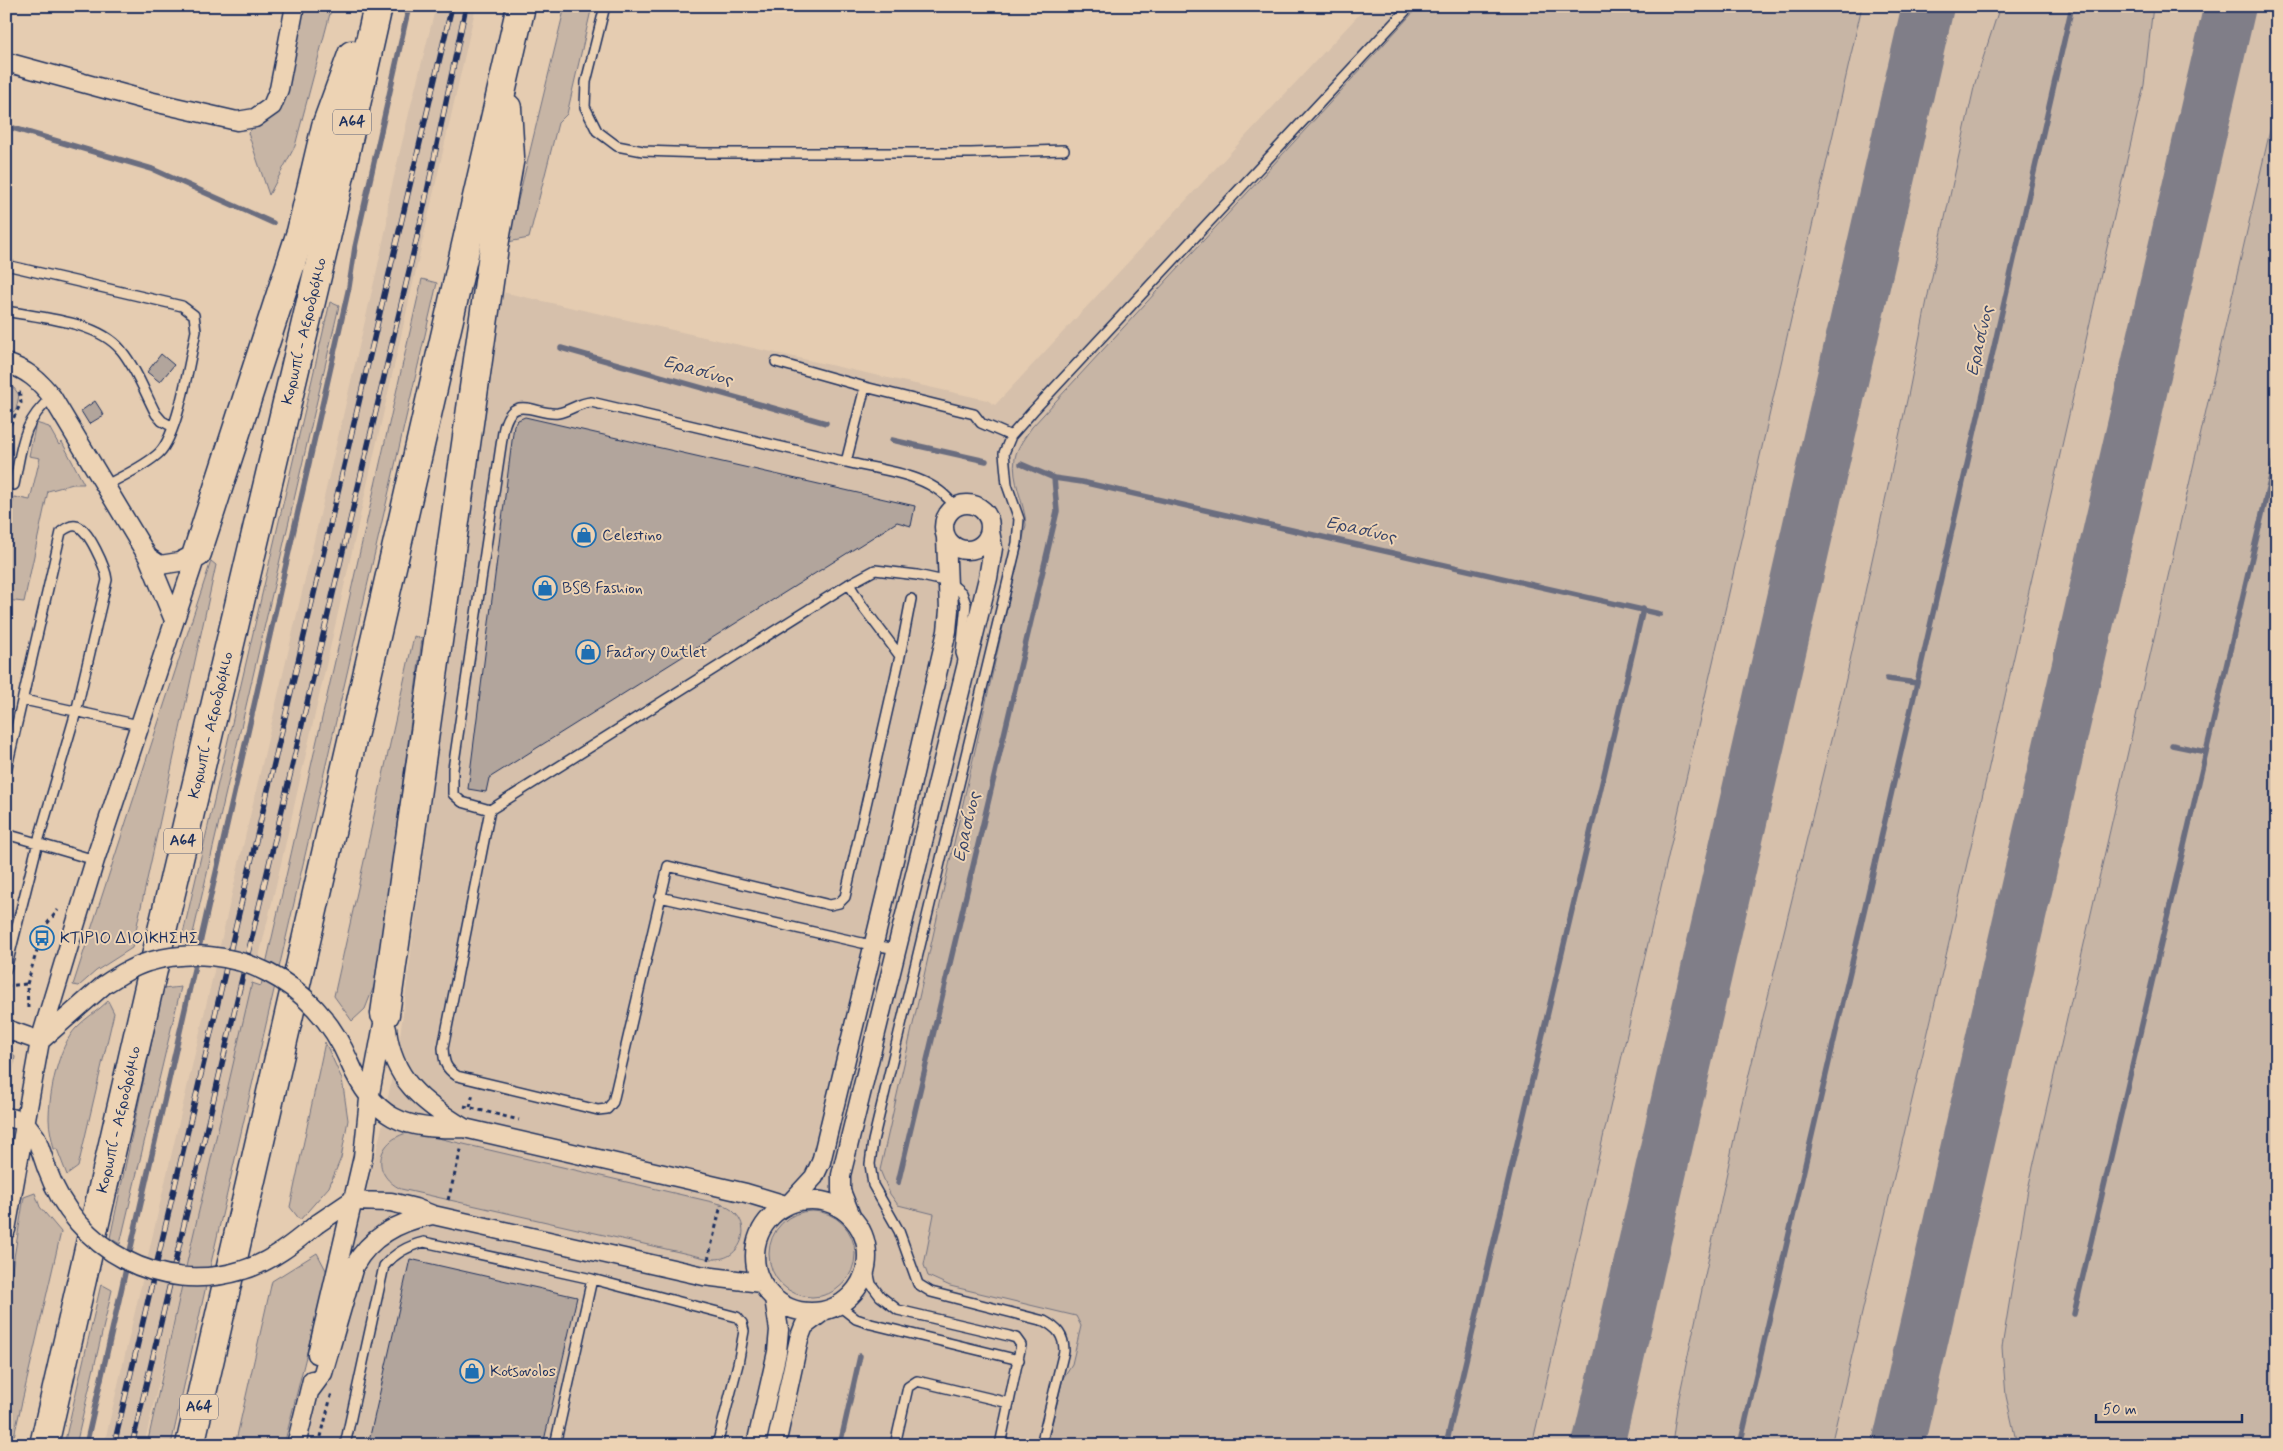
<svg xmlns="http://www.w3.org/2000/svg" width="2283" height="1451" font-family="Mynerve,sans-serif">
<style>
.built{fill:#d6c0ab}
.green{fill:#c7b5a5;stroke:#717282}
.lines{fill:none;stroke-linecap:round;stroke-linejoin:round}
.stream{stroke:#6b6d7f;stroke-width:5.5}
.taxiway{stroke:#807e88;stroke-width:52}
.building{fill:#b2a59c;stroke:#1b2f5e}
.lane-casing{stroke:#1b2f5e;stroke-width:12}
.street-casing{stroke:#1b2f5e;stroke-width:21}
.highway-casing{stroke:#1b2f5e;stroke-width:31}
.path{stroke:#1b2f5e;stroke-width:3;stroke-dasharray:4 4;stroke-linecap:butt}
.lane{stroke:#edd3b4;stroke-width:9}
.street{stroke:#edd3b4;stroke-width:18}
.highway{stroke:#edd3b4;stroke-width:28}
.rail-casing{stroke:#1b2f5e;stroke-width:5.5}
.rail{stroke:#edd3b4;stroke-width:4;stroke-dasharray:11;stroke-linecap:butt}
.street-bridge-casing{stroke:#1b2f5e;stroke-width:21;stroke-linecap:butt}
.street-bridge{stroke:#edd3b4;stroke-width:18}
.labels{text-anchor:middle;dominant-baseline:central;stroke-width:4;stroke-linejoin:round;paint-order:stroke}
.shield{fill:#edd3b4;stroke:#5a6078;stroke-width:1}
.shield-label{font-size:15px;font-weight:bold;fill:#1b2f5e}
.street-label{font-size:16px;fill:#1b2f5e;stroke:#edd3b4}
.poi-label{font-size:16px;fill:#1b2f5e;stroke:#edd3b4;text-anchor:start}
.water-label{font-size:18px;font-style:italic;fill:#364469;stroke:#edd3b4}
</style>
<rect width="100%" height="100%" fill="#e5ccb1"/>
<filter id="ink" filterUnits="userSpaceOnUse"><feTurbulence type="fractalNoise" baseFrequency=".02" numOctaves="2"/><feDisplacementMap in="SourceGraphic" scale="10" xChannelSelector="R" yChannelSelector="G"/><feConvolveMatrix kernelMatrix="1 2 1 2 8 2 1 2 1" color-interpolation-filters="sRGB"/></filter>
<g filter="url(#ink)">
<path class="built" d="M436,6H476L280,868L144,1445H104L378,265L387,223L388,202L410,109Z
M1367,6H2277V1445H305L383,1123L400,1036L433,785L502,292L987,400L995,405Z"/>
<path class="green" d="M302,6H332L295,146L269,195L248,133L271,109Z
M565,6H592L567,114L558,123L529,238L508,242Z
M1419,6H1862L1726,606L1532,1445H1047L1063,1378L1072,1364L1081,1326L1076,1316L950,1286L928,1276L924,1265L934,1214L898,1205L890,1194L880,1170L1026,525C1025,503 1011,481 1015,458C1017,447 1026,436 1032,427Z
M2000,6H2153L2144,85L1948,947L1831,1445H1672L1677,1407L1740,1111L1846,679L1909,391L1929,290L1975,83Z
M2277,100V1445H2017L2006,1396L2002,1347L2028,1189Z
M422,279L437,283L211,1263L171,1445H147L188,1258L252,983L261,986Z
M330,302L339,306L192,938H182Z
M6,386L14,388L19,395L16,410L6,416Z
M36,423L49,427L59,445L62,442L84,484H73L48,491L24,602L6,600V535L14,497L30,500L40,458L29,456Z
M211,561L216,565L132,948L96,971L79,986L73,985Z
M414,636L422,639L376,981L365,1009L352,1021L334,996Z
M181,987L120,1244L110,1238L163,989Z
M108,1001L114,1013L78,1167L67,1175L57,1149H54C52,1139 49,1129 49,1119C49,1094 58,1047 76,1028C85,1018 98,1011 108,1001Z
M6,1040L15,1057L10,1084L6,1087Z
M325,1042L342,1079L348,1120L341,1158L329,1187L300,1220L290,1207Z
M412,1132L721,1204C726,1207 732,1209 735,1213C748,1225 744,1246 730,1255C724,1259 717,1259 710,1259L401,1189C368,1173 378,1137 412,1132Z
M35,1193L40,1207L61,1232L12,1445H6V1306L24,1197Z
M769 1254a43 43 0 1 1 86 0a43 43 0 1 1-86 0Z
M317,1253L327,1272L284,1445H235L272,1281Z
M101,1284L112,1290L76,1445H64Z"/>
<g class="lines">
<path class="stream" d="M6,126L152,169L273,223
M561,348L826,423
M892,440L986,461
M1021,464L1054,478L1082,482L1660,614
M1917,683L2072,6
M2172,745L2206,752L2277,451
M898,1183L1057,511L1054,478
M2074,1314L2206,752
M86,1445L349,287L355,247L409,6
M840,1445L860,1356
M1446,1445L1643,609
M1740,1445L1917,683L1887,679"/>
<path class="taxiway" d="M1598,1445L1928,6
M1898,1445L2230,6"/>
</g>
<path class="building" d="M161,354L174,365L160,382L147,372Z
M95,401L104,415L89,424L81,411Z
M525,417L915,506L911,526L897,522L489,778L486,792L468,789L514,425L518,420Z
M410,1259L577,1297L543,1445H368Z"/>
<g class="lines">
<g class="lane-casing">
<path id="lane" d="M605,6L586,82L585,107L597,131L617,146L643,151L703,153H971L1064,150
M6,265L182,306L194,315L196,331C190,359 178,435 159,453C144,467 122,476 105,486
M6,311C41,318 97,321 121,350C136,368 145,393 156,414L162,421L173,427
M776,362L865,387L846,462C883,471 932,473 955,507
M865,387L974,414L981,423L1011,436
M846,462L591,402C578,403 570,411 558,413C536,416 511,390 503,432L453,769V794L462,802L490,810L849,584L875,570L917,575L949,582L962,593L966,604L961,653L963,659
M14,485C22,448 21,423 52,397
M849,584L863,607L900,656
M24,700L139,725
M6,771L61,532C65,529 70,525 76,526C88,527 106,569 107,580L76,712L38,842L6,969
M490,810L443,1048C444,1062 445,1068 457,1076L598,1110L607,1109L613,1102L668,866L830,905L839,903L845,897L900,656L911,599
M6,834L95,860
M660,897L862,943L897,949
M867,1266L871,1284L880,1296L898,1310L1009,1336L1016,1338L1021,1345L1000,1445
M838,1305L856,1319L871,1324L1019,1360
M345,1445L384,1266C395,1253 407,1246 424,1242L592,1279L737,1317L742,1323L744,1331L738,1364L717,1445
M555,1445L592,1279
M895,1445L908,1387L917,1381L1009,1403
M1041,1445L1064,1351C1064,1335 1057,1328 1044,1321L931,1292L918,1284L899,1231L873,1185L870,1164L873,1141L1017,543L1019,519L1007,485L1004,453L1011,436L1033,411L1410,6"/>
</g>
<g class="street-casing">
<path id="street" d="M6,62L149,101L237,121L255,118L272,106L279,89L295,6
M6,363C27,370 39,380 52,397L148,557L174,620
M944 527a23 23 0 1 1 46 0a23 23 0 1 1-46 0Z
M148,557L160,565L179,562L197,553
M6,1029L40,1041
M387,1029C392,1079 423,1103 464,1128
M40,1041L104,985
M349,1061C374,1119 403,1130 464,1128L746,1193L786,1205
M6,1117L24,1121L36,1137L47,1169
M755 1256a56 56 0 1 1 112 0a56 56 0 1 1-112 0Z
M790,1203L814,1177L821,1162L889,881L947,631L949,610L946,538
M851,1216L841,1191V1175L988,578L993,548L990,531
M317,1224L351,1201L391,1202L415,1208L433,1215
M6,1230L40,1041L95,860L197,553
M317,1354L363,1157L369,1099L385,1014
M309,1392L323,1373L354,1266C371,1236 400,1221 433,1215L704,1276L761,1283
M296,1445L312,1380
M756,1445L777,1352L779,1330L774,1298
M776,1445L799,1339L804,1326L824,1311"/>
</g>
<g class="highway-casing">
<g id="highway">
<path d="M197,553L301,232L326,126L352,55"/>
<path d="M385,1014L495,240L510,157L507,108"/>
<path id="s1" d="M44,1445L160,939L326,238L378,6"/>
<path d="M190,1445L521,6"/>
</g>
</g>
<path class="path" d="M10,425L21,403L19,389
M6,519L11,497
M6,986L27,984
M28,1008L27,984L37,950L46,925L58,910
M464,1106L519,1120
M470,1107L473,1093
M448,1200L462,1146
M708,1260L721,1205
M319,1445L332,1392"/>
<use href="#lane" class="lane"/>
<use href="#street" class="street"/>
<use href="#highway" class="highway"/>
<g class="rail-casing">
<path id="rail" d="M114,1445L452,6
M132,1445L422,216L466,6"/>
</g>
<use href="#rail" class="rail"/>
<g class="street-bridge-casing">
<path id="street-bridge" d="M104,985C118,976 132,967 148,962C233,938 315,981 349,1061
M47,1169C76,1250 160,1296 243,1270C271,1262 294,1243 317,1224"/>
</g>
<use href="#street-bridge" class="street-bridge"/>
</g>
</g>
<defs>
<g id="shop-ring" transform="scale(1.25)"><circle r="9.5" fill="#edd3b4" stroke="#1f6fb2" stroke-width="1.5"/><path d="M-5-2.5h2.3a2.7 3.5 0 0 1 5.4 0H5L5.5 6h-11ZM-1.5-2.5h3a1.5 2.3 0 0 0-3 0Z" fill="#1f6fb2"/></g>
<g id="bus-ring" transform="scale(1.25)"><circle r="9.5" fill="#edd3b4" stroke="#1f6fb2" stroke-width="1.5"/><path d="M-5-6H5V4H4V6H2V4H-2V6H-4V4H-5ZM-3.5-4V0h7V-4ZM-3.5 1.2v1.5H-2V1.2ZM2 1.2v1.5H3.5V1.2Z" fill="#1f6fb2"/></g>
</defs>
<g fill-rule="evenodd">
<use href="#shop-ring" x="584" y="535"/>
<use href="#shop-ring" x="545" y="588"/>
<use href="#shop-ring" x="588" y="652"/>
<use href="#bus-ring" x="42" y="938"/>
<use href="#shop-ring" x="472" y="1371"/>
</g>
<g class="labels">
<g class="shield">
<rect x="333" y="109.5" width="38" height="25" rx="4"/>
<rect x="164" y="828.5" width="38" height="25" rx="4"/>
<rect x="180" y="1394.5" width="38" height="25" rx="4"/>
</g>
<g class="shield-label">
<text x="352" y="122">Α64</text>
<text x="183" y="841">Α64</text>
<text x="199" y="1407">Α64</text>
</g>
<g class="street-label">
<text stroke="none"><textPath href="#s1" startOffset="1144">Κορωπί - Αεροδρόμιο</textPath></text>
<text stroke="none"><textPath href="#s1" startOffset="739">Κορωπί - Αεροδρόμιο</textPath></text>
<text stroke="none"><textPath href="#s1" startOffset="334">Κορωπί - Αεροδρόμιο</textPath></text>
</g>
<g class="poi-label">
<text x="602" y="535">Celestino</text>
<text x="562" y="588">BSB Fashion</text>
<text x="606" y="652">Factory Outlet</text>
<text x="60" y="938">ΚΤΙΡΙΟ ΔΙΟΙΚΗΣΗΣ</text>
<text x="490" y="1371">Kotsovolos</text>
</g>
<g class="water-label">
<text transform="translate(1980 341) rotate(-77)">Ερασίνος</text>
<text transform="translate(698 371) rotate(16)">Ερασίνος</text>
<text transform="translate(1361 530) rotate(13)">Ερασίνος</text>
<text transform="translate(967 827) rotate(-77)">Ερασίνος</text>
</g>
</g>
<rect width="2283" height="1451" fill="none" stroke="#edd3b4" stroke-width="25"/>
<rect x="12" y="12" width="2258" height="1426" fill="none" stroke="#1b2f5e" stroke-width="2" filter="url(#ink)"/>
<path d="M2096 1414v8h146v-8" fill="none" stroke="#1b2f5e" stroke-width="2.5"/>
<text x="2103" y="1414" font-size="15" fill="#1b2f5e" stroke="#edd3b4" stroke-width="4" paint-order="stroke">50 m</text>
</svg>
